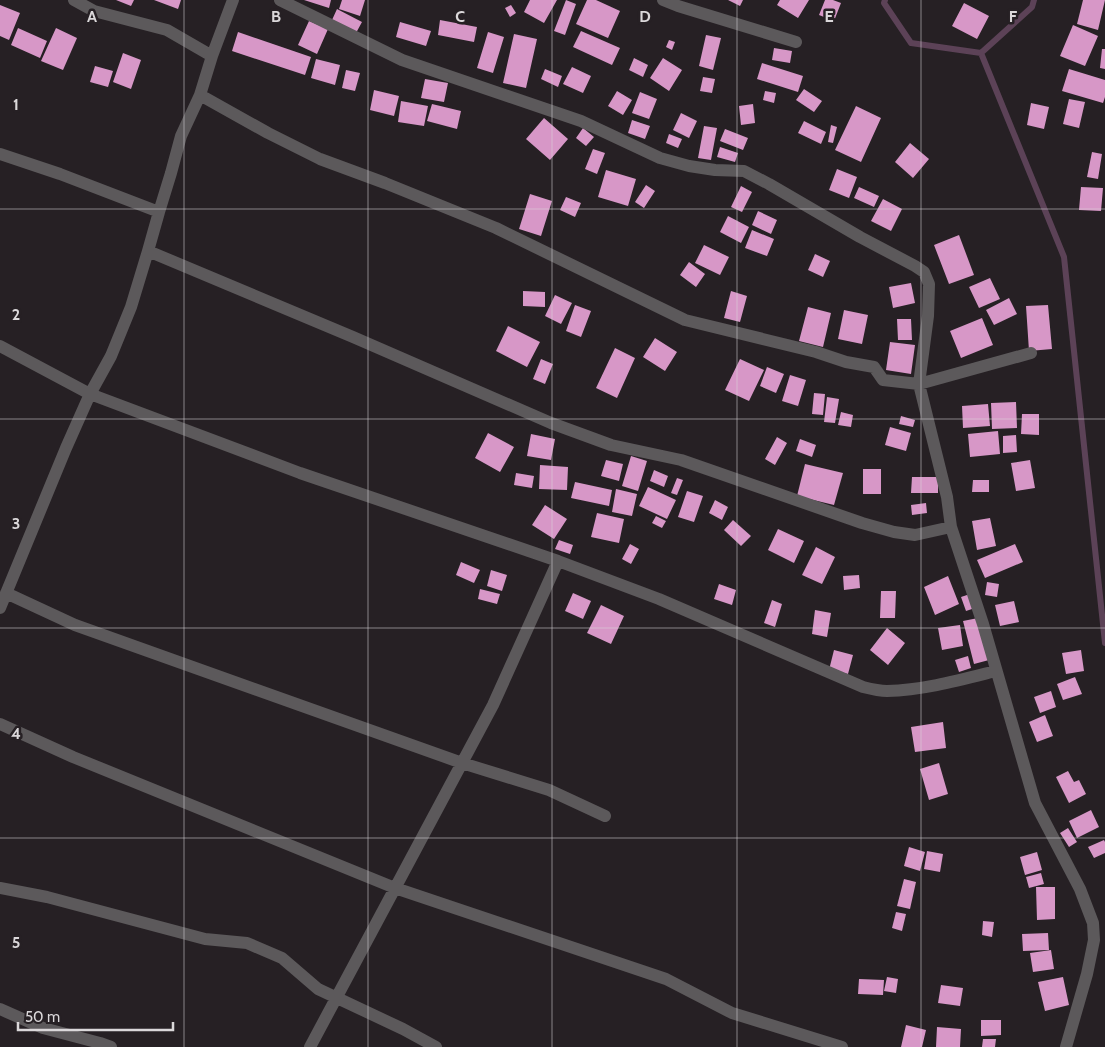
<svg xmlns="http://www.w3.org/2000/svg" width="1105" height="1047" font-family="Cabin,sans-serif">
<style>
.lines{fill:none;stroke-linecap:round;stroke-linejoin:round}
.stream{stroke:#5c4257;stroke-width:6}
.building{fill:#d797c7}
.street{stroke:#5c595b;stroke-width:12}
.grid{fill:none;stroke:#dbd8da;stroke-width:1;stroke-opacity:0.55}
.grid-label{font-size:16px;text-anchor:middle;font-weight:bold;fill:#dbd8da;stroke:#262024;stroke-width:5;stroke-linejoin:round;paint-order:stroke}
</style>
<rect width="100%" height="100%" fill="#262024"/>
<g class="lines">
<path class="stream" d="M885,0L884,3L911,43L981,53
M981,53L1064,257L1105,643
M981,53L1032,7L1034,0"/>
</g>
<path class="building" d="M116,0H134L131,6Z
M154,0H181L178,9Z
M304,0H331L329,8Z
M342,0H365L360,16L339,9Z
M530,0H557L544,23L524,12Z
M566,0L576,4L565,35L554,31Z
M587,0H596L620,11L608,38L576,24Z
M728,0H743L740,6Z
M780,0H809L798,18L777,5Z
M825,0H833L841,3L834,21L819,15Z
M1083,0H1105L1098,30L1077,24Z
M964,3L989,16L977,39L952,26Z
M0,5L20,13L9,40L0,36Z
M511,5L516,13L510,17L505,8Z
M337,9L362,22L356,33L332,20Z
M440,20L477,27L474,42L438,35Z
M309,21L328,29L317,54L298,45Z
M400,22L431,31L426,46L396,37Z
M1073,25L1098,36L1085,66L1060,56Z
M18,28L47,41L40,58L11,45Z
M56,28L77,38L63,70L41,61Z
M581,31L620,48L612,65L573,47Z
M238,32L311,57L305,75L232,51Z
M488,32L504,37L493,73L477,68Z
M514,34L537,39L526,88L503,83Z
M706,35L721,38L713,70L699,66Z
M669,40L675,42L672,50L666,47Z
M774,48L792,51L790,63L772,60Z
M1102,49H1105V69L1100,68Z
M123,53L141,60L131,89L113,82Z
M634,58L648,65L643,77L629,70Z
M663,58L682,70L669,91L650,78Z
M316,59L340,65L335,85L311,78Z
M762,63L803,76L798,92L757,79Z
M95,66L113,71L108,87L90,82Z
M572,67L591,76L583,93L563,84Z
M545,69L562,76L558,87L541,79Z
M1069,69L1105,80V97L1103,103L1062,91Z
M346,70L360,73L355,91L342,88Z
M703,77L715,79L712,93L700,91Z
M425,79L448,83L444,102L421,98Z
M804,89L822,101L814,112L796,100Z
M374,90L399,96L394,116L370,110Z
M617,91L632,100L623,115L608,106Z
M765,91L776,93L774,103L763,100Z
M640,92L657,99L649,119L632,113Z
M1069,99L1085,102L1079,128L1063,124Z
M401,101L428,106L424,126L398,122Z
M1031,103L1049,107L1044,129L1027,125Z
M432,104L461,111L457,129L427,121Z
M753,104L755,123L741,125L739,106Z
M856,106L881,118L861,162L835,150Z
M681,113L697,121L689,138L673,130Z
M544,118L568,139L550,160L526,139Z
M632,120L650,126L645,139L628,133Z
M804,121L826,132L821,144L798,133Z
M831,125L837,127L833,143L828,142Z
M704,126L717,128L711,160L698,158Z
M583,128L594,137L586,146L576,138Z
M725,129L748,138L743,150L720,141Z
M669,134L682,139L678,148L666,143Z
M910,143L929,159L913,178L895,162Z
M720,147L738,153L735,162L717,157Z
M593,149L605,153L597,174L585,169Z
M1092,152L1102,154L1098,179L1087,177Z
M837,169L857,177L849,198L829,190Z
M606,170L636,179L628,206L598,197Z
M646,185L655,191L644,208L635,202Z
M741,186L752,192L742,212L731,207Z
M859,187L879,196L874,207L854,198Z
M1081,187L1103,188L1101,211L1079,210Z
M530,194L552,201L541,236L519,229Z
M566,197L581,203L575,217L560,210Z
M883,199L902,209L891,231L871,221Z
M758,211L777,220L771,234L752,225Z
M728,216L749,227L741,243L720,232Z
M752,230L774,239L767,256L745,248Z
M959,235L974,275L949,284L934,245Z
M704,245L729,257L720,275L695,263Z
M815,254L830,261L823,277L808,270Z
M689,262L705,274L696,287L680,275Z
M990,278L1000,299L979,308L969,287Z
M911,283L915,303L893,308L889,287Z
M523,291L545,292V307L523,306Z
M731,291L747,296L740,322L724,318Z
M555,295L572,303L561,324L545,316Z
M1009,298L1017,314L994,325L986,310Z
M575,305L591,311L581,337L566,331Z
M1048,305L1052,349L1029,351L1026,306Z
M808,307L831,313L823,347L799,341Z
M844,310L868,315L862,344L838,339Z
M982,318L993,345L961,358L950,331Z
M897,319H911L912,340H898Z
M508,326L540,342L527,367L496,351Z
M655,338L677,352L665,371L643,357Z
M890,342L915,345L911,374L886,370Z
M615,348L635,358L617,398L596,388Z
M541,359L553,364L545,384L533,379Z
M740,359L764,370L749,401L725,390Z
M767,367L784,374L776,393L760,386Z
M790,375L806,380L798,406L782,401Z
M814,393L825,394L823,415L812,414Z
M827,397L839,399L835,423L824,422Z
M1016,402L1017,428L992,429L991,403Z
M988,404L990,426L963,428L962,406Z
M841,412L853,415L851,427L838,425Z
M1022,414H1039V435L1021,434Z
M901,416L915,420L913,427L899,424Z
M890,427L911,433L906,451L885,445Z
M998,431L1000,454L970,457L968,434Z
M488,433L514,447L500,472L475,458Z
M531,434L555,439L551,460L527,456Z
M1016,435L1017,452L1003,453V436Z
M777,437L787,443L775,465L765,459Z
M800,439L816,445L812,457L796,451Z
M631,456L647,461L638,491L622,486Z
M606,460L623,464L619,481L601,476Z
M1030,460L1035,488L1016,491L1011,463Z
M805,464L843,473L834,505L797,496Z
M540,465L568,467L567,490L539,489Z
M863,469H881V494H863Z
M654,470L668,476L664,487L650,481Z
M516,473L534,476L532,488L514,485Z
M912,477H938V493H911Z
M677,478L683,480L677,495L671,493Z
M973,480H989V492H972Z
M575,482L612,490L609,506L571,498Z
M648,487L676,500L667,519L639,506Z
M616,489L637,494L632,516L612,512Z
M687,491L703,496L694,522L678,517Z
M715,500L728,507L722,520L709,513Z
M926,503L927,513L912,515L911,505Z
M545,505L567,519L554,539L532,525Z
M597,513L624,519L619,543L591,537Z
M656,516L666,521L662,528L652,523Z
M990,518L996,546L977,550L972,521Z
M733,520L751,536L741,546L724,530Z
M778,529L804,541L794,563L768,550Z
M559,540L573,545L570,554L555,549Z
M630,544L639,549L631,564L622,559Z
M1015,544L1023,562L985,578L977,560Z
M816,547L835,557L822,584L802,575Z
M461,562L480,570L474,583L456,575Z
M491,570L507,575L502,591L487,586Z
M859,575L860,588L844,590L843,576Z
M948,576L959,604L935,615L924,587Z
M987,582L999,584L997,597L985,595Z
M719,584L736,590L732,605L714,599Z
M480,589L500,594L497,604L478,599Z
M881,591H896L895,618H880Z
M573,593L591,601L583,619L565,611Z
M970,594L975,608L966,611L961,597Z
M772,600L782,604L775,627L764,623Z
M1014,601L1019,622L1000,626L995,605Z
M601,605L624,616L611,644L587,633Z
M815,610L831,613L827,637L812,634Z
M978,618L989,660L974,664L963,621Z
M960,625L963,646L942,650L938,628Z
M887,628L905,643L888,665L870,650Z
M834,650L853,655L848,674L829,670Z
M1081,650L1084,671L1066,674L1062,653Z
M968,656L971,668L959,672L955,660Z
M1075,677L1082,694L1063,700L1057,684Z
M1051,691L1056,707L1040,713L1034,697Z
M1045,715L1053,736L1037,742L1029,722Z
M943,722L946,748L915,752L911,727Z
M939,763L948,794L929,800L920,769Z
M1068,771L1074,782L1079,780L1086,794L1069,803L1056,777Z
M1091,810L1099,827L1077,838L1069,821Z
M1068,828L1077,842L1069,847L1060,833Z
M1104,840L1105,842V853L1094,858L1088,847Z
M909,847L925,852L920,871L904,866Z
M927,851L943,854L940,872L924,869Z
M1037,852L1042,870L1025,875L1020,857Z
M1041,873L1044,884L1029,888L1026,877Z
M904,879L916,882L910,909L897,906Z
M1036,887H1055V919L1037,920Z
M896,912L906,914L902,931L892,928Z
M983,921L994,922L992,937L982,935Z
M1048,933L1049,950L1023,951L1022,934Z
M1051,950L1054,969L1033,972L1030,953Z
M887,977L898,979L896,993L884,991Z
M1063,977L1069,1005L1045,1011L1038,982Z
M859,979L884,980L883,995L858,994Z
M941,985L963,988L960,1006L938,1003Z
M981,1020H1001V1035L981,1036Z
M906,1025L926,1030L922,1047H901Z
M937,1027L961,1029L960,1047H936Z
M983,1039H996L995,1047H982Z"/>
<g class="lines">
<path class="street" d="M74,0L94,11L167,30L212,56
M280,0L402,60L581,121L660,158L689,166L715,170L744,171L769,184L860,237L915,266L924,272L929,284L928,316L919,384L947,497L951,527L983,624L1035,803L1080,889L1093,923L1094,940L1087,974L1066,1047
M663,0L678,6L796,42
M200,95L268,133L320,159L385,183L496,228L685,320L816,352L846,362L874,367L883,380L919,384L1031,353
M0,154L60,174L159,212
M148,251L353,337L551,423L611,445L681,460L862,523L894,532L915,535L951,527
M0,346L90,394L300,473L558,561L659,599L863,687C871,689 879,691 887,691C924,690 960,680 996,671
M6,593L75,625L462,763L549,790L605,816
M0,608L66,448L90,394L111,356L131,307L148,251L159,212L171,173L181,136L200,95L212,56L233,0
M0,724L73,757L395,888L666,979L732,1013L842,1047
M0,888L47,897L205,939L247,943L282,958L318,989L403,1029L436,1047
M0,1009L43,1028L100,1043L111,1047
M310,1047L493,705L558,561"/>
</g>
<path class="grid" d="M184,0V1047M368,0V1047M552,0V1047M737,0V1047M921,0V1047M0,209H1105M0,419H1105M0,628H1105M0,838H1105"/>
<g class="grid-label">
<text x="92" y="22">A</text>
<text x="276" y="22">B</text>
<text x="460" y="22">C</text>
<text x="645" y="22">D</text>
<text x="829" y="22">E</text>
<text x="1013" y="22">F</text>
<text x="16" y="110">1</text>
<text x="16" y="320">2</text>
<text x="16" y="529">3</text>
<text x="16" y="739">4</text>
<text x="16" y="948">5</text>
</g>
<path d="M18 1022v8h155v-8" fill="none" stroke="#dbd8da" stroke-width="2.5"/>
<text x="25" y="1022" font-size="15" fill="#dbd8da" stroke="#262024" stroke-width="4" paint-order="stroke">50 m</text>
</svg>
